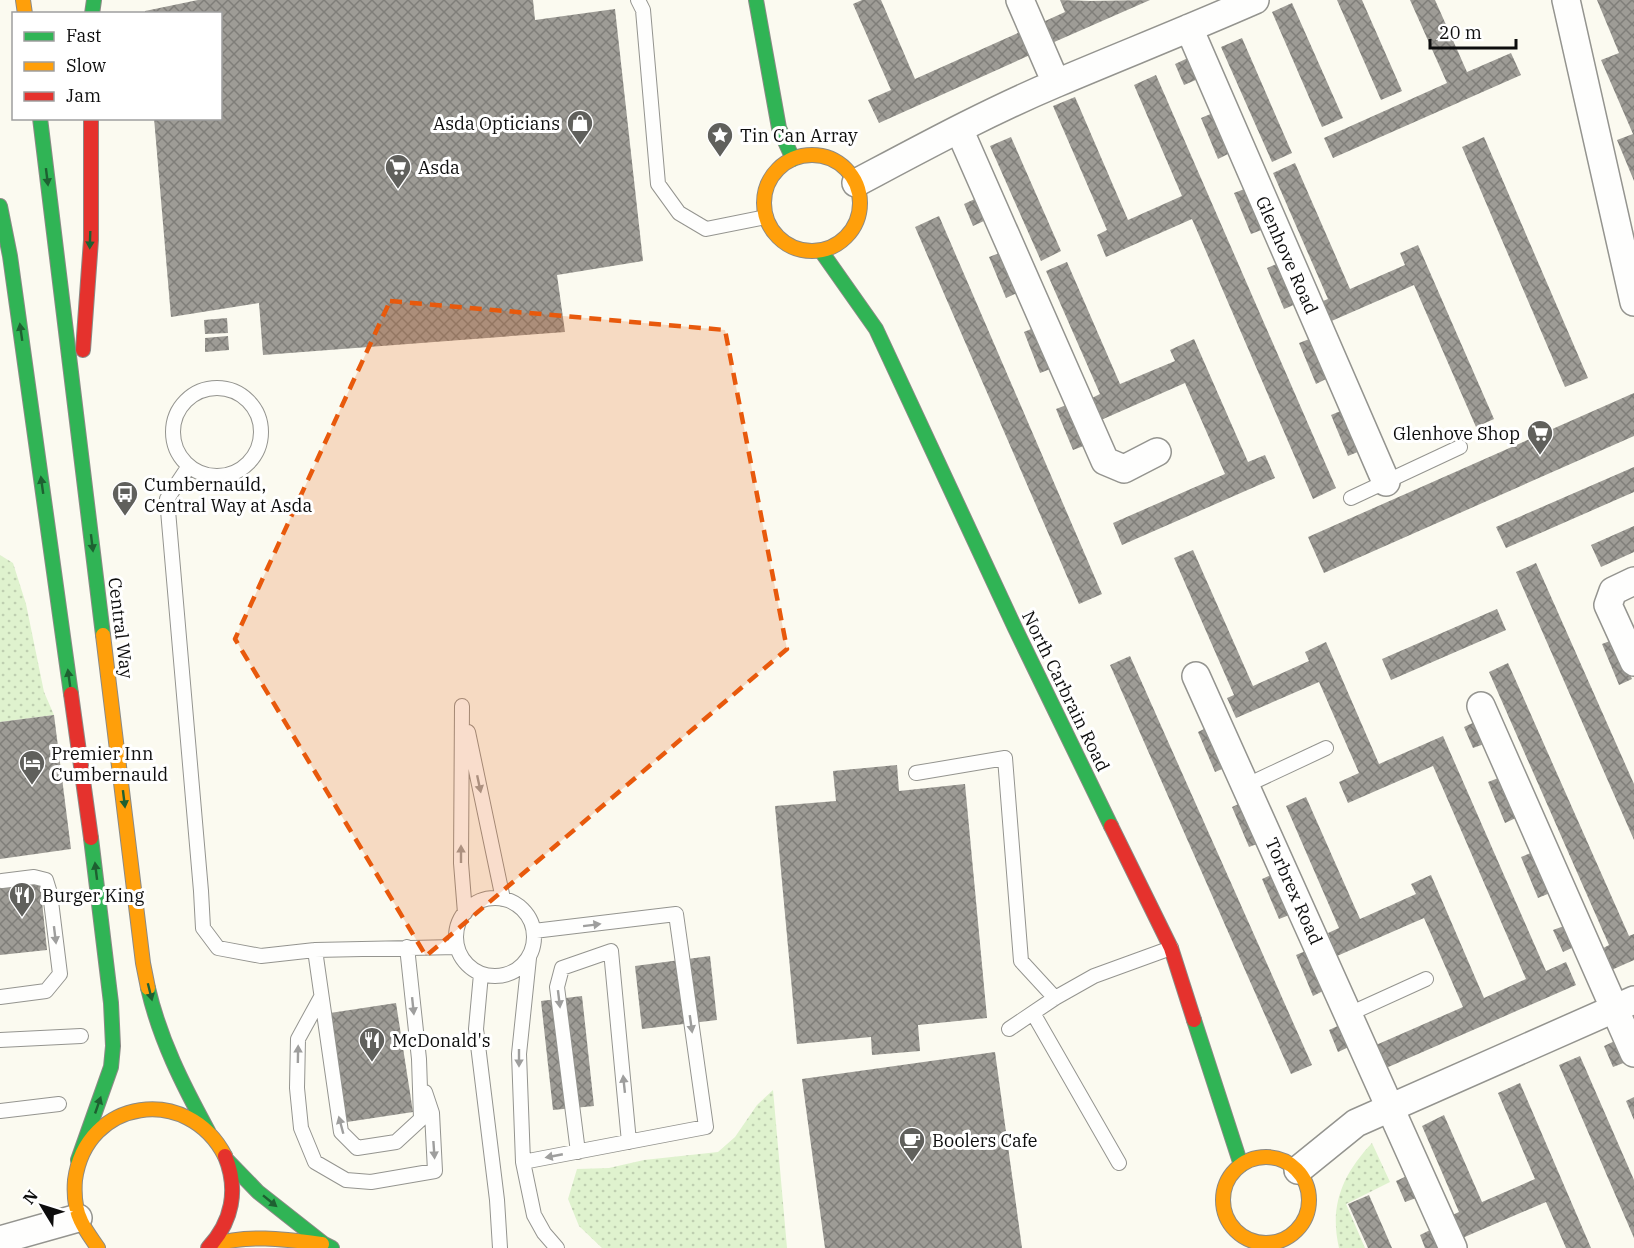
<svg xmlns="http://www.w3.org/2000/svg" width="1634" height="1248" font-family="'IBM Plex Serif',serif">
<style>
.grass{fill:url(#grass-dots)}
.building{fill:url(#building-cross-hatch)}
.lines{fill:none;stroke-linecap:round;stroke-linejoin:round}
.lane-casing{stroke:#94948f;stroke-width:16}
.street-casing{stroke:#94948f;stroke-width:30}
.fast-casing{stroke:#8b8a86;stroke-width:16}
.slow-casing{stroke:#8b8a86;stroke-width:16}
.jam-casing{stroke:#8b8a86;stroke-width:16}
.lane{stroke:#fefefd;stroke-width:14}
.street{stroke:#fefefd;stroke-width:27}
.fast{stroke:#30b455;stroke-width:14}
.slow{stroke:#ff9f0a;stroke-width:14}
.jam{stroke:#e5322d;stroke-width:14}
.oneway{fill:#1e6031}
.oneway2{fill:#9e9e9d}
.marked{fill:#e8590c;fill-opacity:0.2;stroke:#e8590c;stroke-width:4.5;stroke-dasharray:12 8;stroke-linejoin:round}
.labels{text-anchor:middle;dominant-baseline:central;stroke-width:6;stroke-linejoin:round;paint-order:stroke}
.poi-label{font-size:18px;fill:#0d0d0d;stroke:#fff;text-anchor:start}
.street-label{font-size:18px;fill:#0d0d0d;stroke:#fff}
</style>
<defs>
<pattern id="grass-dots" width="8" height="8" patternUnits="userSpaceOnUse" patternTransform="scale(1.5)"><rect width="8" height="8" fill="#dff2ce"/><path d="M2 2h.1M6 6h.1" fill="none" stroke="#beceb0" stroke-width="1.8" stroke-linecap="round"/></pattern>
<pattern id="building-cross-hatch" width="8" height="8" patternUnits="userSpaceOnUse" patternTransform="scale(1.5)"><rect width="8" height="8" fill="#9e9c96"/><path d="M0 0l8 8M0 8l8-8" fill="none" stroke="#7f7e79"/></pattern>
</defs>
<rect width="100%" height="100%" fill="#fbfaf0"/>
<path class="grass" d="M0,555L13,563L26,604L44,692L54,715L0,722Z
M773,1090L787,1248H602L579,1226L568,1199L577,1169L609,1168L644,1160L718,1152L735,1137L757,1105Z
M1372,1143L1390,1182L1346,1204L1365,1248H1339C1329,1205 1343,1174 1372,1143Z"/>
<path class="building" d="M198,0H533L535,20L615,9L643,261L557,275L565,332L263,355L259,303L171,317L154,118H220V14H145V11Z
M862,0H881L915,79L1020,32L1030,55L879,123L868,100L891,90L853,4Z
M1060,0L1090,1L1150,0L1052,43L1043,22L1065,12Z
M1337,0H1362L1402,91L1381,100Z
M1410,0H1435L1467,72L1511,53L1521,75L1333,158L1324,138L1447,83Z
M1597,0H1634V181L1617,140L1633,134L1601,60L1619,53Z
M1292,3L1343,118L1322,127L1272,12Z
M1242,38L1292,153L1272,162L1221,47Z
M1188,58L1198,79L1184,85L1175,64Z
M1156,75L1336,488L1313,499L1192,219L1106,257L1097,235L1107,230L1053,106L1075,97L1128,220L1182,196L1134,85Z
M1213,113L1230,153L1218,159L1201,118Z
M1011,137L1061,251L1041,261L990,146Z
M1484,137L1588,378L1565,387L1462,147Z
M1295,163L1350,289L1405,265L1400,253L1418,245L1494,419L1476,427L1414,285L1327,323L1318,303L1328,299L1273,173Z
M1247,188L1264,229L1251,234L1234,193Z
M977,198L986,220L973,226L964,204Z
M939,216L1102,594L1079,604L915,227Z
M1002,252L1019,292L1006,298L989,257Z
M1067,262L1120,384L1175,361L1170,350L1194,339L1248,462L1265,455L1275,478L1122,545L1113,523L1225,474L1185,383L1101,420L1092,398L1100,394L1046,271Z
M1279,263L1296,304L1284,309L1267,268Z
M227,318L228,333L205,334L204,320Z
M1036,327L1053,368L1040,373L1024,332Z
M228,336L229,350L205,352V338Z
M1312,338L1328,378L1316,384L1299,343Z
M1634,393V436L1324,573L1308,537Z
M1069,404L1086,445L1073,450L1056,409Z
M1343,410L1360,451L1348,456L1331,415Z
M1634,467V492L1506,548L1496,527Z
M1634,526V552L1601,567L1591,545Z
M1193,550L1253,686L1309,661L1305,652L1326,642L1379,764L1443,736L1546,971L1566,962L1576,985L1386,1068L1376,1045L1463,1007L1424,918L1337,956L1328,933L1339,928L1286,806L1306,797L1360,919L1416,894L1411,884L1431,875L1484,998L1526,979L1433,766L1348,803L1339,782L1359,773L1319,682L1236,718L1227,698L1234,695L1174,558Z
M1536,563L1634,784V840L1516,572Z
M1497,609L1506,630L1391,680L1382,659Z
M1615,639L1632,679L1619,685L1602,644Z
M1130,656L1312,1065L1291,1074L1110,665Z
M1508,663L1629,936L1634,934V960L1607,972L1598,951L1609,945L1489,672Z
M54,715L71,849L0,859V722Z
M1477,721L1487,743L1473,748L1464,727Z
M1210,726L1227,767L1215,772L1198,732Z
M897,765L899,791L965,784L987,1018L918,1025L920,1051L872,1055L871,1037L797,1044L775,806L836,801L833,771Z
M1501,777L1518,817L1505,823L1488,782Z
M1245,801L1262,842L1249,847L1232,807Z
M1533,852L1550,893L1538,898L1521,857Z
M1275,873L1292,914L1279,919L1262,879Z
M40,882L47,950L0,955V887Z
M1567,925L1576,946L1563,952L1553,930Z
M1308,950L1325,990L1313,996L1296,955Z
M710,956L717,1020L642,1029L635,966Z
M582,996L594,1106L553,1110L541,1001Z
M396,1003L413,1112L347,1122L330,1013Z
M1342,1024L1351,1046L1338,1052L1329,1030Z
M1617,1040L1626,1062L1613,1067L1604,1046Z
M995,1052L1022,1248H825L802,1079Z
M1580,1056L1634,1180V1238L1559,1065Z
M1520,1083L1591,1248H1566L1546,1202L1460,1239L1450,1216L1459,1212L1422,1126L1444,1115L1482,1202L1535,1179L1498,1093Z
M1634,1097V1120L1626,1101Z
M1409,1175L1419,1197L1405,1202L1396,1181Z
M1369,1195L1392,1248H1368L1348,1204Z
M1432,1229L1440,1248H1425L1420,1235Z"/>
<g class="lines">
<g class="lane-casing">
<path id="lane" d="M638,0L643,10L658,184L679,213L706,229L766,217
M173 432a44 44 0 1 1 88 0a44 44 0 1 1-88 0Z
M189,466L167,499L201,891L203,928L218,948L261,956L315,950L457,947
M1351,498L1460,447
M462,706L461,863L465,913
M468,732L503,899
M916,773L1005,758L1021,961L1055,998
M1247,785L1326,748
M456 937a39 39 0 1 1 78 0a39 39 0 1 1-78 0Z
M315,950L341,1132L357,1148L396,1142L421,1119L419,1059L407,947
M529,958L519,1054L523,1162L534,1215L544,1233L557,1248
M481,974L476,1029L497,1200L500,1248
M0,997L46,991L60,974L50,893L46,880L34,877L2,881
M321,997L298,1039L297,1088L301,1128L315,1162L346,1180L371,1182L435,1171L432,1113L425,1092
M1033,1013L1119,1163
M1349,1014L1426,979
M1009,1029L1055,998L1094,976L1171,948
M0,1040L81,1036
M0,1111L59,1104
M578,1152L557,987L562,968L611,951L629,1142
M523,1162L706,1127L676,914L534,931"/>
</g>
<g class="street-casing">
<path id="street" d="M1020,0L1056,83
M1566,0L1634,302
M1189,28L1386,482
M959,129L1105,461L1124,469L1157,452
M856,183C922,148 988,112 1057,83C1123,55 1189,29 1255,0
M1634,581L1613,591L1608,605L1634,662
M1196,676L1453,1248
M1481,706L1634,1053
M1298,1170L1356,1123L1634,1000
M0,1240L78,1218"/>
</g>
<g class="fast-casing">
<path id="fast" d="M756,0L779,128L793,159
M92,14L94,0
M40,118L103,635
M0,206L10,256L71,694
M821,251L876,329L1015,628L1111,826
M148,988C160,1040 183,1085 208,1131
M1194,1020L1241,1165
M78,1160L111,1067L113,1046L111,1003L91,838
M228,1161L258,1192L324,1244L332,1248"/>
</g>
<g class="slow-casing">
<path id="slow" d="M23,0L25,14
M764 203a48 48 0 1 1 96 0a48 48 0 1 1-96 0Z
M103,635L143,963L148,988
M1223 1200a43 43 0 1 1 86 0a43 43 0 1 1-86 0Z
M211,1245C249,1234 284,1239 322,1244
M98,1248C92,1239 85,1230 81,1221C75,1209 74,1193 75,1180C86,1098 188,1084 225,1156"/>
</g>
<g class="jam-casing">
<path id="jam" d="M83,350L91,240V118
M71,694L91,838
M1111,826L1171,948L1194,1020
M208,1248C232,1222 239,1190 225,1156"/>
</g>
<use href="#lane" class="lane"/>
<use href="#street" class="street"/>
<use href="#fast" class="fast"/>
<use href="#slow" class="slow"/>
<use href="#jam" class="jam"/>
</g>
<defs><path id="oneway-solid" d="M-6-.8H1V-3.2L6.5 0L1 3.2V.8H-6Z" transform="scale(1.5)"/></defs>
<g class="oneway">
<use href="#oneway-solid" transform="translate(47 177) rotate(83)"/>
<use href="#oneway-solid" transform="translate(90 240) rotate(92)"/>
<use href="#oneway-solid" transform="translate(21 332) rotate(-98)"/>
<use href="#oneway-solid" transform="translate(42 485) rotate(-98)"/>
<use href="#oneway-solid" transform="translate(92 543) rotate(83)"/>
<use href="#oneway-solid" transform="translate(69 678) rotate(-98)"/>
<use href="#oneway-solid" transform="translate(124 799) rotate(83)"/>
<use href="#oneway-solid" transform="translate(96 871) rotate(-97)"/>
<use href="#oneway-solid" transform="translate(150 992) rotate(76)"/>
<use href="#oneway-solid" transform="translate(98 1105) rotate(-71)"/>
<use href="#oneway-solid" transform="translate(270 1201) rotate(39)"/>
</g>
<g class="oneway2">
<use href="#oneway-solid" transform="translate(479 784) rotate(78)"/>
<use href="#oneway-solid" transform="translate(461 854) rotate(-90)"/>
<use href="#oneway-solid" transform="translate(592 925) rotate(-7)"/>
<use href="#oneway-solid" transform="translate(55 935) rotate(83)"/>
<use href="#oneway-solid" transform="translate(559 999) rotate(83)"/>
<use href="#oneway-solid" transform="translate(413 1006) rotate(84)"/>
<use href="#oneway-solid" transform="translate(691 1024) rotate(82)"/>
<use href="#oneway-solid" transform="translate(298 1054) rotate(-89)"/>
<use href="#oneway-solid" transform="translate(519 1058) rotate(90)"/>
<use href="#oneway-solid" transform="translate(624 1084) rotate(-96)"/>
<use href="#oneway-solid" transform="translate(341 1125) rotate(-105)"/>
<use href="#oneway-solid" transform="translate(434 1150) rotate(86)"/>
<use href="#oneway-solid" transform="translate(554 1156) rotate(169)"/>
</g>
<path class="marked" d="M390,301L725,330L787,649L426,956L235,639Z"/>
<defs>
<g id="shop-pin" transform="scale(1.35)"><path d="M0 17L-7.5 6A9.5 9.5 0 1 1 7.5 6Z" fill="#60605c" stroke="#fff"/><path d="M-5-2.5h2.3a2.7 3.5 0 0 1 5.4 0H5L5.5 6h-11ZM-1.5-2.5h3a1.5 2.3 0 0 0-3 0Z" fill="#fff"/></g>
<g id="sight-pin" transform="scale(1.35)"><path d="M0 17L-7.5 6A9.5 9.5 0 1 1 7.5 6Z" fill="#60605c" stroke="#fff"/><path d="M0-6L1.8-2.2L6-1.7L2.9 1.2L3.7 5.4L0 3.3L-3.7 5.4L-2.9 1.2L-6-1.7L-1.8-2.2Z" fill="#fff"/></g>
<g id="supermarket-pin" transform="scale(1.35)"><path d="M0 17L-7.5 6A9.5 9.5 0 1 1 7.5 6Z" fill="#60605c" stroke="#fff"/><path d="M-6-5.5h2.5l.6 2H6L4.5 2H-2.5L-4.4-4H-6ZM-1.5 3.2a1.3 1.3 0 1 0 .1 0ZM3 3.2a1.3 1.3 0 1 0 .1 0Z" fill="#fff"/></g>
<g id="bus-pin" transform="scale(1.35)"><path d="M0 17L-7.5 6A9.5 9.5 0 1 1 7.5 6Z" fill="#60605c" stroke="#fff"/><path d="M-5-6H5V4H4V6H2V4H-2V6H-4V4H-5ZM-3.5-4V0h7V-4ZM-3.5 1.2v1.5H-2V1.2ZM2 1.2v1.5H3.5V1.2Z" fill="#fff"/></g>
<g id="hotel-pin" transform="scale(1.35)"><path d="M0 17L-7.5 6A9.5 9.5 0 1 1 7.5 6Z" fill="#60605c" stroke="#fff"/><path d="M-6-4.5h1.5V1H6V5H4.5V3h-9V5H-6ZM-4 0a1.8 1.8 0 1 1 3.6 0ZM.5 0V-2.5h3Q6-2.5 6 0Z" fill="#fff"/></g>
<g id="restaurant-pin" transform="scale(1.35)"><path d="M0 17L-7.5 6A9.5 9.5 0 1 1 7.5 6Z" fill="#60605c" stroke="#fff"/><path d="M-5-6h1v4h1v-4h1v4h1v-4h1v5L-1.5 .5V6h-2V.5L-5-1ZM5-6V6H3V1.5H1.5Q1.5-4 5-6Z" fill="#fff"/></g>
<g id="cafe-pin" transform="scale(1.35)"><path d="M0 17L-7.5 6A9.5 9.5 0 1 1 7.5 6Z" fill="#60605c" stroke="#fff"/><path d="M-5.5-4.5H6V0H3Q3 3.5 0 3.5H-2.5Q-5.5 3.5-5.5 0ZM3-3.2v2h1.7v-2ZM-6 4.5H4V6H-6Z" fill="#fff"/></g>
</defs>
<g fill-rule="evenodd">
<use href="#shop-pin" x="580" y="123"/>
<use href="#sight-pin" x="720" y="135"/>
<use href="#supermarket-pin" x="398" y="167"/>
<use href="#supermarket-pin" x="1540" y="433"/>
<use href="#bus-pin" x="125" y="494"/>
<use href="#hotel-pin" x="32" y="763"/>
<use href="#restaurant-pin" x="22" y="895"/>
<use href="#restaurant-pin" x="372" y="1040"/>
<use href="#cafe-pin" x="912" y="1140"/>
</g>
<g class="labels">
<g class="poi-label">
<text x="560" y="123" text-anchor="end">Asda Opticians</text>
<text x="740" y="135">Tin Can Array</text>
<text x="418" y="167">Asda</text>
<text x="1520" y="433" text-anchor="end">Glenhove Shop</text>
<text x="144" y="484">Cumbernauld,<tspan x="144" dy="21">Central Way at Asda</tspan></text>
<text x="51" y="753">Premier Inn<tspan x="51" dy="21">Cumbernauld</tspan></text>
<text x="42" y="895">Burger King</text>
<text x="392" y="1040">McDonald's</text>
<text x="932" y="1140">Boolers Cafe</text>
</g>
<g class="street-label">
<text transform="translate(1287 255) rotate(66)">Glenhove Road</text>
<text transform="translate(121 628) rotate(83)">Central Way</text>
<text transform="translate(1066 691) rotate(64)">North Carbrain Road</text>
<text transform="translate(1294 891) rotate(66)">Torbrex Road</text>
</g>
</g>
<rect x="12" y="12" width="210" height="108" fill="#ffffff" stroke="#9e9e9e" stroke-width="1.5"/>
<rect x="24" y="32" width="30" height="9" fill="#30b455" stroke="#9e9e9e" stroke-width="1.5"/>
<text x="66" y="42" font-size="18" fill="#0d0d0d">Fast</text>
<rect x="24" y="62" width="30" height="9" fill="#ff9f0a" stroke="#9e9e9e" stroke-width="1.5"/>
<text x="66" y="72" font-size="18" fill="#0d0d0d">Slow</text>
<rect x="24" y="92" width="30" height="9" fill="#e5322d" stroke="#9e9e9e" stroke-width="1.5"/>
<text x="66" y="102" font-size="18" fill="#0d0d0d">Jam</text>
<g transform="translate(42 1206) rotate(308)" stroke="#ffffff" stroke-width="4.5" paint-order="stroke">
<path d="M0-4.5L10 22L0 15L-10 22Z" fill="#0d0d0d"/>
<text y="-9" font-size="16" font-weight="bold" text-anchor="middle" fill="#0d0d0d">N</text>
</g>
<path d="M1430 39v9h86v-9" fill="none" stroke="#0d0d0d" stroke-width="3"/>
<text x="1439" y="39" font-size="18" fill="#0d0d0d" stroke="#ffffff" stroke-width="4.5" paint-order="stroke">20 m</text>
</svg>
